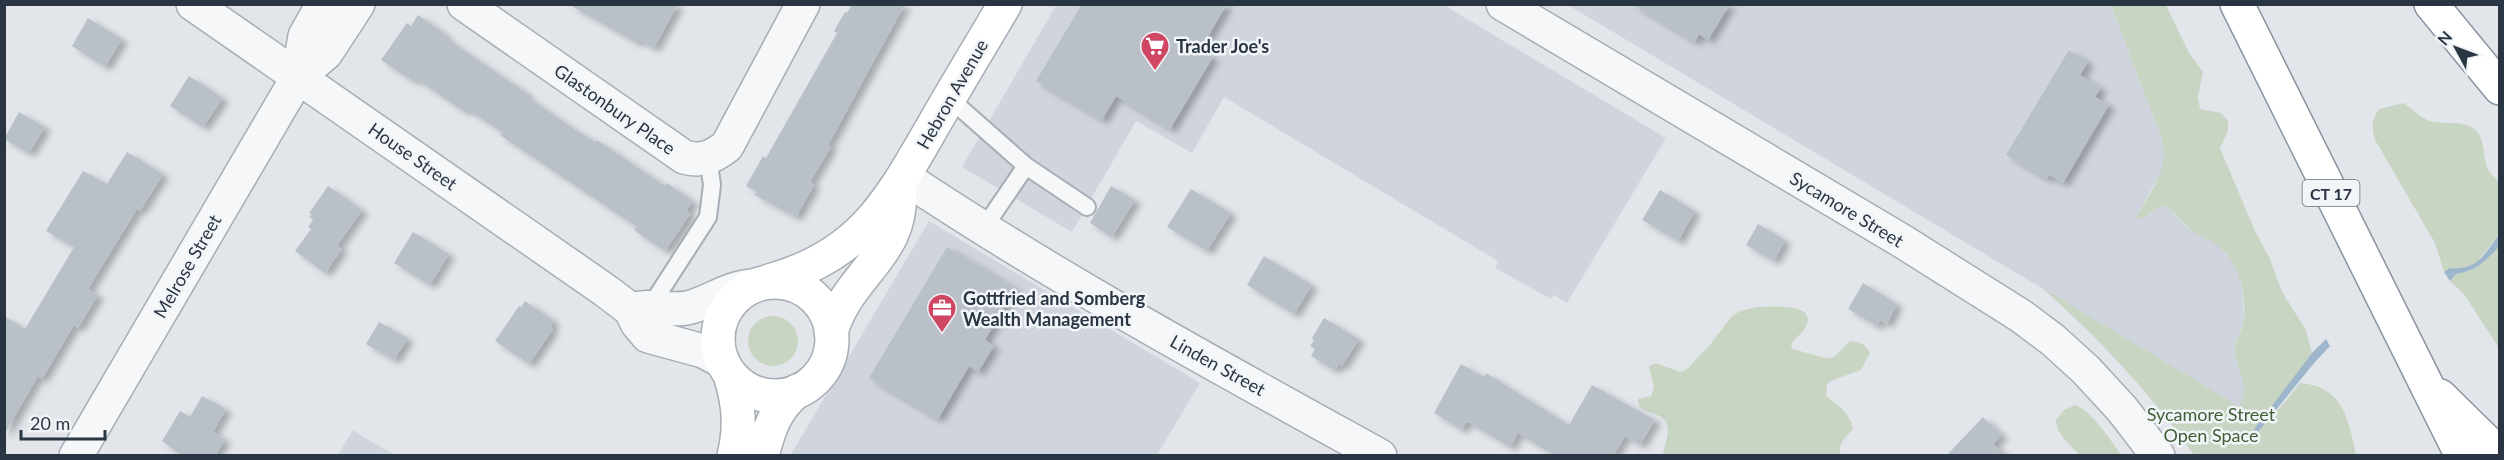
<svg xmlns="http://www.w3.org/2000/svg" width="2504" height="460" font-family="Lato,sans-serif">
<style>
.built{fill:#d0d5dd}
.green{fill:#c9d5c3}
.water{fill:#9db6cb}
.building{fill:#b9c0c8;filter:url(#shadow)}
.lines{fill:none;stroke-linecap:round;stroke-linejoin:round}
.service-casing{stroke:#a7adb5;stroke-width:20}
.minor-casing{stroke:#a7adb5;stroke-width:36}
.tertiary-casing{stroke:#a7adb5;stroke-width:36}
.secondary-casing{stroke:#a7adb5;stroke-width:36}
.motorway-casing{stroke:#8994a2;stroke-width:36}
.service{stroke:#f5f7f9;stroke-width:16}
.minor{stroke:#f5f7f9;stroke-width:33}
.tertiary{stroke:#f5f7f9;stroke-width:33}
.secondary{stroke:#fff;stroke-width:33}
.motorway{stroke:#fff;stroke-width:33}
.labels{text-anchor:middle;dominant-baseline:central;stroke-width:5;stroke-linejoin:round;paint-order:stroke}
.shield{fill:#f2f5f8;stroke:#666f79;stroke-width:1.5}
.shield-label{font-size:16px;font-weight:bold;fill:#2a3543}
.poi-label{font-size:18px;font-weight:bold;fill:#2a3543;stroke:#f2f5f8;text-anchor:start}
.street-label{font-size:18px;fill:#2a3543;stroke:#f2f5f8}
.park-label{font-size:18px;fill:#415f37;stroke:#f2f5f8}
</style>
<defs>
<filter id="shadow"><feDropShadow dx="6" dy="4" stdDeviation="3" flood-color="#0004"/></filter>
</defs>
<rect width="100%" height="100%" fill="#e2e6eb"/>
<path class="built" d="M1057,4L1444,5L1666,138L1567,303L1554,295L1551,299L1495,268L1498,261L1224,97L1192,153L1136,121L1072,232L962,167Z
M1568,5H2111L2163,142L2166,155L2162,171L2136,217L2142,219L2162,205L2168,207L2187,227L2220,247L2233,262L2241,279L2243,299L2244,320L2234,352L2245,383L2244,398L2239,406Z
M929,221L1200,383L1157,455L790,456Z
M353,430L360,435L395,455H338Z"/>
<path class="green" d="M2111,5H2166L2189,53L2203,72L2198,97L2200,109L2221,113L2228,121V131L2220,148L2255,231L2270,259L2282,292L2306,330L2312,353L2262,420L2280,408L2300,383C2343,386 2349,420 2356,455H2194C2150,392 2098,338 2041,287L2239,406C2252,388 2238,373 2235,354C2233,343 2243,331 2244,319C2246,295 2240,264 2220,248C2213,241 2201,237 2193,231C2182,224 2175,209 2162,205L2142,219L2136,217C2150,193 2169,170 2163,142Z
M2404,103C2411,108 2419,116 2427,120C2441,126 2462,119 2474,129C2485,138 2483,152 2486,164C2488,172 2494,177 2500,183L2499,235L2477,262L2465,269L2450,268L2444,272L2435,243L2375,140C2371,127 2372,120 2379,109Z
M2499,247V348L2463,293L2450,281L2456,274C2477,271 2485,261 2499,247Z
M1757,307C1768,307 1818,302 1806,326C1803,333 1795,338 1791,345L1793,349L1825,358L1834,357L1850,341C1860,342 1865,343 1870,353L1861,370L1833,380L1827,384L1826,396C1837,404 1851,414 1853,429C1846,437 1837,444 1841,455H1663C1664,445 1671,432 1666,422C1659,410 1637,415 1638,399L1651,396L1654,387L1649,366L1656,363L1680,372L1686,370L1709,346L1732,316L1740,311Z
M748 341a25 25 0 1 1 50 0a25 25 0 1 1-50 0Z
M2075,405C2091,410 2112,442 2121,455H2080C2071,446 2056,434 2056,420L2064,410Z"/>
<path class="water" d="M2499,235V247C2485,261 2477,271 2456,274L2450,281L2444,272L2450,268C2479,270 2483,255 2499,235Z
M2326,339L2330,346L2315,362L2249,443L2246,440L2312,353Z"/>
<path class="building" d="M568,4H678L654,48L639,40L637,43Z
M852,4H905L828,145L831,147L810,182L814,185L796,217L755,195L757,192L746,186L763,156L766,158L837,33L834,31L845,12L847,13Z
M1082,4H1227L1200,50L1213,57L1170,129L1116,96L1102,120L1036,81Z
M1632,4H1730L1708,40L1699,34L1695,42Z
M418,15L445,34L444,36L460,48L528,94L526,96L577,131L596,142L597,140L665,186L667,183L693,201L686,211L690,214L665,251L634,230L637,227L500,135L502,132L467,109L465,112L415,78L413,81L381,60L407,23L411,26Z
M88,18L122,39L105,67L72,46Z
M2069,50L2088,62L2080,75L2101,88L2095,97L2109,105L2063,183L2049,175L2047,179L2006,155Z
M189,76L223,98L203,127L170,106Z
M19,112L45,127L29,153L4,139Z
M127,152L163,174L140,211L137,209L88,289L98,295L78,328L74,325L42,379L38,376L4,435V316L25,329L74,247L46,231L83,171L107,184Z
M328,186L362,210L337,246L342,249L325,273L295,251L311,229L308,227L313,220L309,217L312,214L309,213Z
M1111,186L1135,200L1112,237L1090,223Z
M1191,189L1231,213L1207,251L1167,227Z
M1660,190L1695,211L1678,241L1642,220Z
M1758,224L1785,240L1774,261L1746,245Z
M413,232L449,254L430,285L394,263Z
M947,247L1015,288L985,340L994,346L978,372L969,366L938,419L869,378Z
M1264,256L1312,285L1294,314L1247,285Z
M1863,283L1897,304L1887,324L1880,320L1877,326L1848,309Z
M525,301L554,321L550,327L553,329L529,364L495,341L519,306L521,307Z
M1324,318L1359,339L1342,366L1339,364L1334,370L1311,356L1315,349L1310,346L1314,340L1312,338Z
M379,322L408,338L394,360L366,344Z
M1461,364L1484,377L1486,373L1569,425L1592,385L1655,420L1640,445L1625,436L1613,456H1555L1518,433L1510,447L1470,423L1466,422L1462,430L1434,413Z
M202,396L226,409L213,432L225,439L215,456H183L162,441L180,411L190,417Z
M1983,417L2002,435L1993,444L2006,456H1946Z"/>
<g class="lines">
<g class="service-casing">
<path id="service" d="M949,98L1026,166L1087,207
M983,229L1026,166
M650,307L708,217L712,185L708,157"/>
</g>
<g class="minor-casing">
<path id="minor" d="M193,4L606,291L631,310L637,323L648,336L703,351L722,361
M464,4L684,157C702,162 713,157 727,146L803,4
M298,77L326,53L358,4
M904,177C1057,279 1219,367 1380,456
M631,310C650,304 668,311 687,308C710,303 728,287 753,286
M76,456L298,77L305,36L323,4"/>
</g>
<g class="tertiary-casing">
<path id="tertiary" d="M1503,4L1902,241L2021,316L2053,340L2086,370L2122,409L2158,456"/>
</g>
<g class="secondary-casing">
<path id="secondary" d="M769,281C864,255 891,198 937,119C959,81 982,43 1005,4
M718 339a57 57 0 1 1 114 0a57 57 0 1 1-114 0Z
M831,332C849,271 906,255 899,186
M730,375C739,403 741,427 734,456
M762,456C769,429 775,409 797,391"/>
</g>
<g class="motorway-casing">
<path id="motorway" d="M2237,4L2462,456
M2431,4L2500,88
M2440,396L2500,455"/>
</g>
<use href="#service" class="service"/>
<use href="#minor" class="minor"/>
<use href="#tertiary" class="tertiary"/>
<use href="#secondary" class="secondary"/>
<use href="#motorway" class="motorway"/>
</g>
<defs>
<g id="supermarket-pin" transform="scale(1.5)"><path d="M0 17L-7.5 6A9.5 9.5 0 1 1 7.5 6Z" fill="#d04764" stroke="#f2f5f8"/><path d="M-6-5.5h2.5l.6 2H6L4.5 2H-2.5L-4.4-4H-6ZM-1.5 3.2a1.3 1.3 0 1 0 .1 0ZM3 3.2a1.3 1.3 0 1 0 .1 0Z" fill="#fff"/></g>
<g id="office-pin" transform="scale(1.5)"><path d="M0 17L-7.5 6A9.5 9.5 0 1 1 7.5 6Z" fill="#d04764" stroke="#f2f5f8"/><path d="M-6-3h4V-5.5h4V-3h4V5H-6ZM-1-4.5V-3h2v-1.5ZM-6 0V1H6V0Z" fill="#fff"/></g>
</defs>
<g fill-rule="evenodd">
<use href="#supermarket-pin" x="1155" y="46"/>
<use href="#office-pin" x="942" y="308"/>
</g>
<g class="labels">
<rect class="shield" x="2302.5" y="180" width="57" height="26" rx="4.5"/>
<g class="shield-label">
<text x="2331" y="193">CT 17</text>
</g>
<g class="poi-label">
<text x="1176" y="46">Trader Joe's</text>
<text x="963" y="298">Gottfried and Somberg<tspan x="963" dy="21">Wealth Management</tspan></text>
</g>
<g class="street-label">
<text transform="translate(952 94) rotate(-60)">Hebron Avenue</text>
<text transform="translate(615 109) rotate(35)">Glastonbury Place</text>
<text transform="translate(413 156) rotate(35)">House Street</text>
<text transform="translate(1847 209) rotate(31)">Sycamore Street</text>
<text transform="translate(187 266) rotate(-60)">Melrose Street</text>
<text transform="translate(1218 365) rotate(29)">Linden Street</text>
</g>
<g class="park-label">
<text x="2211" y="414">Sycamore Street<tspan x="2211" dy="21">Open Space</tspan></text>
</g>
</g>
<rect width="2504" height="460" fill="none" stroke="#2a3543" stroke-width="12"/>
<g transform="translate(2456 48) rotate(311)" stroke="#f2f5f8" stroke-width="4.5" paint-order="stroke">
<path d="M0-4.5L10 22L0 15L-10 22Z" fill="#2a3543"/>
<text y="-9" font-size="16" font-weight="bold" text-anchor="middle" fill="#2a3543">N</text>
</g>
<path d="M21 430v9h84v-9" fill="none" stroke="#2a3543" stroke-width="3"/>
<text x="30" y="430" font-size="18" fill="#2a3543" stroke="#f2f5f8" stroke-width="4.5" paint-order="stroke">20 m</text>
</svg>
